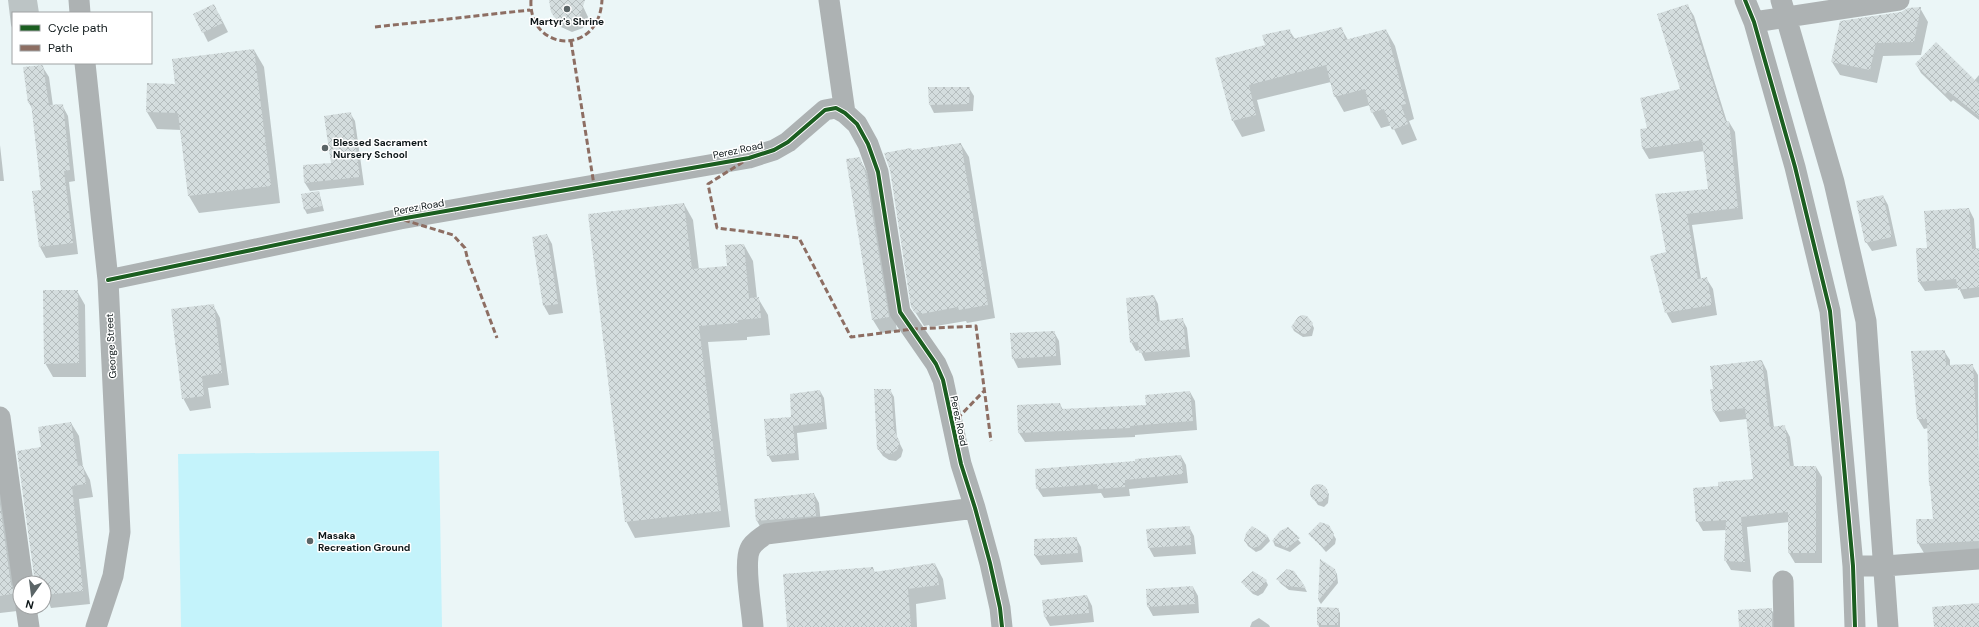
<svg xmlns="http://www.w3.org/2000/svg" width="1979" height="627" font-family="'DM Sans',sans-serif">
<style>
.grass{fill:#c4f3fb}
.shadow{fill:#0003}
.building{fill:url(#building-cross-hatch)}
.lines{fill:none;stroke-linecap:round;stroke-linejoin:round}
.minor{stroke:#adb2b3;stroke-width:21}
.quiet{stroke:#8d6e63;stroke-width:3;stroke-dasharray:6 3;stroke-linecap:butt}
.cycleway-casing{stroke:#fff;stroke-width:6}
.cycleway{stroke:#1b5e20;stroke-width:4}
.poi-dot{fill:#5b6567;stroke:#fff;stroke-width:1.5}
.labels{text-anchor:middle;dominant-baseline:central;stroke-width:3;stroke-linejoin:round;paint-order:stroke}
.poi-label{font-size:10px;font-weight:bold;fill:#0e1719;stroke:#fff;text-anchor:start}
.street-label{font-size:10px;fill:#0e1719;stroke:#fff}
</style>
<defs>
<pattern id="building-cross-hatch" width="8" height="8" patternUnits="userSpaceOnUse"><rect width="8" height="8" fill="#d4ddde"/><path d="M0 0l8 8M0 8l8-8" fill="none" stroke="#b5bdbe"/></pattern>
</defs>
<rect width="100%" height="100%" fill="#ebf6f7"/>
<path class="grass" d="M439,451L442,627H181L178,454Z"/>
<path class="shadow" d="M8,0H37L39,13H13V30L11,25Z
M554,0H580L588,17L583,28L572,32L561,27L555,17Z
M1687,5L1694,16L1727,122H1729L1735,132L1743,219L1692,225L1701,279L1706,278L1713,289L1717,315L1672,323L1666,312L1667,253L1656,195L1709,190L1705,151L1649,159L1643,149L1648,129L1681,89Z
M1920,8L1928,22L1921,55L1883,56L1877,83L1840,75L1832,62L1901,13Z
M194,14H219L228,32L208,42Z
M1341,28L1348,40L1386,30L1395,46L1414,119L1409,121L1417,140L1402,145L1392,125L1381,128L1372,112L1370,105L1344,112L1335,96L1331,82L1257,100L1265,131L1242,137L1233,121L1266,46L1289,30L1295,39Z
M254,50L264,67L280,203L199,213L189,196L181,130L157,129L147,112L148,84L176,85Z
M1916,64L1974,81L1979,75V120L1953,100L1951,102L1921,73Z
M42,66L49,77L53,106L62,105L68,116L75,181L69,182L78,254L46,258L40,247L33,192L42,191L33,110L29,103Z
M929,88H969L974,96L973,111L934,113L930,105Z
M350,113L355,121L364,185L310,191L305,183L332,164Z
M961,144L969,157L995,318L967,323L966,321L930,327L929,325L924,326L912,307L913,151Z
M0,145L4,181H0Z
M859,158L867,172L874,189L897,331L881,333L873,320Z
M319,192L324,211L307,214L305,210Z
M1883,196L1888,205L1897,246L1872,251L1866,242Z
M684,204L693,220L699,270L728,267L744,245L753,261L757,298H758L768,315L770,335L747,337V340L708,342L730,527L635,538L626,521Z
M1969,209L1974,219L1976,249H1979V297L1964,299L1959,288L1925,291L1919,282L1929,249Z
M547,235L552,244L563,313L549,315L544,306Z
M77,291L85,305L86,377H53L45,363Z
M1154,296L1158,304L1160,322L1182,319L1187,328L1190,357L1145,361L1140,350L1136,351L1131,342Z
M213,305L220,318L229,385L208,388L211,408L190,411L183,398Z
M1312,324L1314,328L1312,336L1303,337L1294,331L1292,327Z
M1054,332L1059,341L1061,365L1018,368L1013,358Z
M1944,351L1950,360V366L1972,365L1978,375L1979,550L1924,553L1918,543L1934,520L1932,489L1930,486L1928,428L1924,429L1918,419Z
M1762,361L1767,371L1774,428L1784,426L1790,437L1794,467H1816L1822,477V563H1795L1789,553V522L1747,527L1751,572L1731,570L1725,560L1727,530L1703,531L1697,521L1719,487L1754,479L1747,419L1720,422L1714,412Z
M890,390L894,397L897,438L903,450L901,457L896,461L889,460L883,456L878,449Z
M820,391L824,398L827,429L797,433L799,460L772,462L768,455L792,417Z
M1190,392L1195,401L1197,430L1135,435V437L1025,442L1019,433L1060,404L1063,410L1147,406Z
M71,423L79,436L83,467L90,480L93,497L79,499L90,604L51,608L49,603L44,604V583H35L42,448Z
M1181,456L1186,465L1188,483L1129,489L1130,496L1104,498L1101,493L1043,497L1037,488L1136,462Z
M0,458L20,599L26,610L0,613Z
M1317,485L1323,487L1329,494L1328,503L1324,507L1318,505L1311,495L1312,489Z
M814,494L819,503L821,525L762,530L757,521L755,500Z
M1328,526L1336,539L1335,544L1326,552L1310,534Z
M1189,527L1194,536L1196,554L1154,557L1149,548Z
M1252,527L1268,537L1270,541L1261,550L1256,552L1248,546L1245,541Z
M1288,529L1301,543L1290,552L1275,546L1273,541Z
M1076,538L1081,547L1083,562L1041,565L1035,556Z
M1321,561L1334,569L1337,574L1338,583L1321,604L1319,601Z
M935,564L943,579L946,599L916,604L917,627H788L873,568L875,573Z
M1293,572L1305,588L1307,592L1289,590L1280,583L1278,579Z
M1266,581L1268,585L1263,593L1258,596L1253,594L1245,586Z
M1193,587L1198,596L1199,613L1153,616L1148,607Z
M1087,596L1092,606L1094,622L1050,626L1045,617Z
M1338,609L1340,613V627H1319L1318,624Z
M1771,609L1779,622V627H1740Z
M1259,618L1269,625L1270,627H1250L1252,622Z"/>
<path class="building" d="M549,0H585L581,13L578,19L572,22L566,23L554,17L551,12Z
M214,4L223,23L202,33L193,14Z
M1688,4L1725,121H1729L1738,208L1687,214L1698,279L1707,277L1712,305L1665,313L1650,256L1666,252L1655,194L1708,189L1702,140L1642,149L1640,129L1647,128L1640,98L1680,89L1657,14Z
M1921,7L1914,42L1876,43L1870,70L1831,62L1840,21L1901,12L1908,8Z
M1342,27L1345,40L1386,29L1406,104L1401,105L1408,124L1392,130L1384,109L1371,113L1365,89L1334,97L1326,65L1249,85L1256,115L1232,121L1215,58L1265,45L1262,35L1290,29L1292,39Z
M1936,42L1979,84V116L1948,91L1945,94L1915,64Z
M254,49L271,186L188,196L178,113L146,112L147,83L175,84L172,59Z
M43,65L49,105L63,104L70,170L64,171L73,243L39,247L32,191L41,190L31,103H28L23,67Z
M928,87H970L969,104L929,105Z
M351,112L360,177L304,183L303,165L331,163L324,116Z
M961,143L988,305L959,310L958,307L921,314V312L915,313L911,307L890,170L884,153L911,148L912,150Z
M860,157L866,175L889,317L872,320L846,159Z
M319,191L322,206L304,210L301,194Z
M1883,195L1892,237L1865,243L1856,201Z
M684,203L692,269L727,266L725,245L744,244L749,298L759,297L761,318L738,320V323L699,326L721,511L625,522L588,214Z
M1969,208L1972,249L1979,248V287L1958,290L1956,279L1918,282L1916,248H1927L1924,211Z
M547,234L558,304L543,306L532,237Z
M43,290H78L79,363L44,364Z
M1154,295L1157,321L1183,318L1186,349L1139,353L1138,342L1130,343L1126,298Z
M214,304L222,373L202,376L204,396L182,399L171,309Z
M1302,315L1307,316L1313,323L1309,332L1305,334L1300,333L1291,327L1298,317Z
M1055,331L1056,356L1012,359L1010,333Z
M1945,350L1946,365L1973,364L1979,466V541L1917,544L1916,519H1933L1930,486H1929L1927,419H1917L1911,351Z
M1762,360L1770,427L1785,425L1790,466H1816V553H1788V512L1741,517L1745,562L1724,561L1726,520L1696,522L1693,488L1718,486V482L1753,479L1745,408L1713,412L1710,389H1713L1710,366Z
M874,389H891L894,430L900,442L897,450L891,454L884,453L877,449Z
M820,390L824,422L793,426L796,453L767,456L764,419L791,417L790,394Z
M1190,391L1193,421L1130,426V428L1018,433L1017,405L1060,403L1061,409L1146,405L1145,395Z
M71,422L78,466L83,465L86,484L72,486L83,591L44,595V583H35L17,451L41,447L38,427Z
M1181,455L1183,474L1125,480V487L1098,489L1097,484L1036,489L1035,469L1135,461V459Z
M1310 493a9 9 0 1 1 18 0a9 9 0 1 1-18 0Z
M814,493L816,516L756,521L754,499Z
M0,504L11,585L17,593L0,596Z
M1320,522L1329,525L1334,534L1332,540L1323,548L1308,534Z
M1190,526L1191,545L1148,548L1146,529Z
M1252,526L1268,536L1259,546L1253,548L1244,541L1246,533Z
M1288,527L1300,538L1287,548L1272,541L1280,531Z
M1077,537L1078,553L1034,556V539Z
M1320,559L1335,569L1336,573V579L1318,601Z
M935,563L939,585L908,589L911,627H787L783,574L873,567L874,572Z
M1287,569L1294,571L1306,588L1286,586L1276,579Z
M1253,571L1267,580L1260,589L1255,592L1249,590L1241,582Z
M1193,586L1195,604L1147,607L1146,589Z
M1087,595L1089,613L1044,617L1042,600Z
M1979,603V627H1934L1932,607Z
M1317,607L1339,608L1338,625H1317Z
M1772,608V627H1739L1738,610Z"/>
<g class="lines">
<path class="minor" d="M79,0L80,13
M829,0L845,113
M1745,0L1754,22L1795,167L1830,311L1853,566L1855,627
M1781,0L1834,182L1866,321L1888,627
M1754,22L1899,0
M85,63L108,280L120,532L113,576L96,627
M108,280L400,219L749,158L774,150L788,142L825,110L836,108L845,113L857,124L868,144L878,172L900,312L936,364L943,380L961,464L975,508L990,563L1000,608L1002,627
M0,417L23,583
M1853,566H1885L1979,559
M1783,581L1784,627
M26,607L29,627
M753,627C752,609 743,564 750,549C753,542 761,538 766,534L975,508"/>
<path class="quiet" d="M531,0C528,51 599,58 602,0
M375,27L530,10
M571,41L594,185
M743,162L708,184L717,228L799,238L851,337L913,329L976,326L991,441
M404,220L453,235L465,248L468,261L497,338
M951,425L984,391"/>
<g class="cycleway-casing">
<path id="cycleway" d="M1745,0L1754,22L1795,167L1830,311L1853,566L1855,627
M108,280L400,219L749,158L774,150L788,142L825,110L836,108L845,113L857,124L868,144L878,172L900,312L936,364L943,380L961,464L975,508L990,563L1000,608L1002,627"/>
</g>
<use href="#cycleway" class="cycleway"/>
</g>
<g class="poi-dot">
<circle cx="567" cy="9" r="4"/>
<circle cx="325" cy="148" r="4"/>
<circle cx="310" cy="541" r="4"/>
</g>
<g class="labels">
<g class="poi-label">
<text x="567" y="21" text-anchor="middle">Martyr's Shrine</text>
<text x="333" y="142">Blessed Sacrament<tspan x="333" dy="12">Nursery School</tspan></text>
<text x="318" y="535">Masaka<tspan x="318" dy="12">Recreation Ground</tspan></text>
</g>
<g class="street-label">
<text transform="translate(738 150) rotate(-12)">Perez Road</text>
<text transform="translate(419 207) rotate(-10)">Perez Road</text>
<text transform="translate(111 346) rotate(-93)">George Street</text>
<text transform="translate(959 421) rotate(78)">Perez Road</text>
</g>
</g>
<rect x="12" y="12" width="140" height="52" fill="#ffffff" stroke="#9fa2a3"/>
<rect x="20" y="25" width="20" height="6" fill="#1b5e20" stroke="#9fa2a3"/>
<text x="48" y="32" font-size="12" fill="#0e1719">Cycle path</text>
<rect x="20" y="45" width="20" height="6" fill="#8d6e63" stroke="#9fa2a3"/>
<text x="48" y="52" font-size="12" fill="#0e1719">Path</text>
<g transform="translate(32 595) rotate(194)"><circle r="19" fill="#ffffff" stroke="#9fa2a3"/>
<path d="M0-3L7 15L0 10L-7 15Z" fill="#5b6567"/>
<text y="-6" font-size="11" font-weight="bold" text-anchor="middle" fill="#0e1719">N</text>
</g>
</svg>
